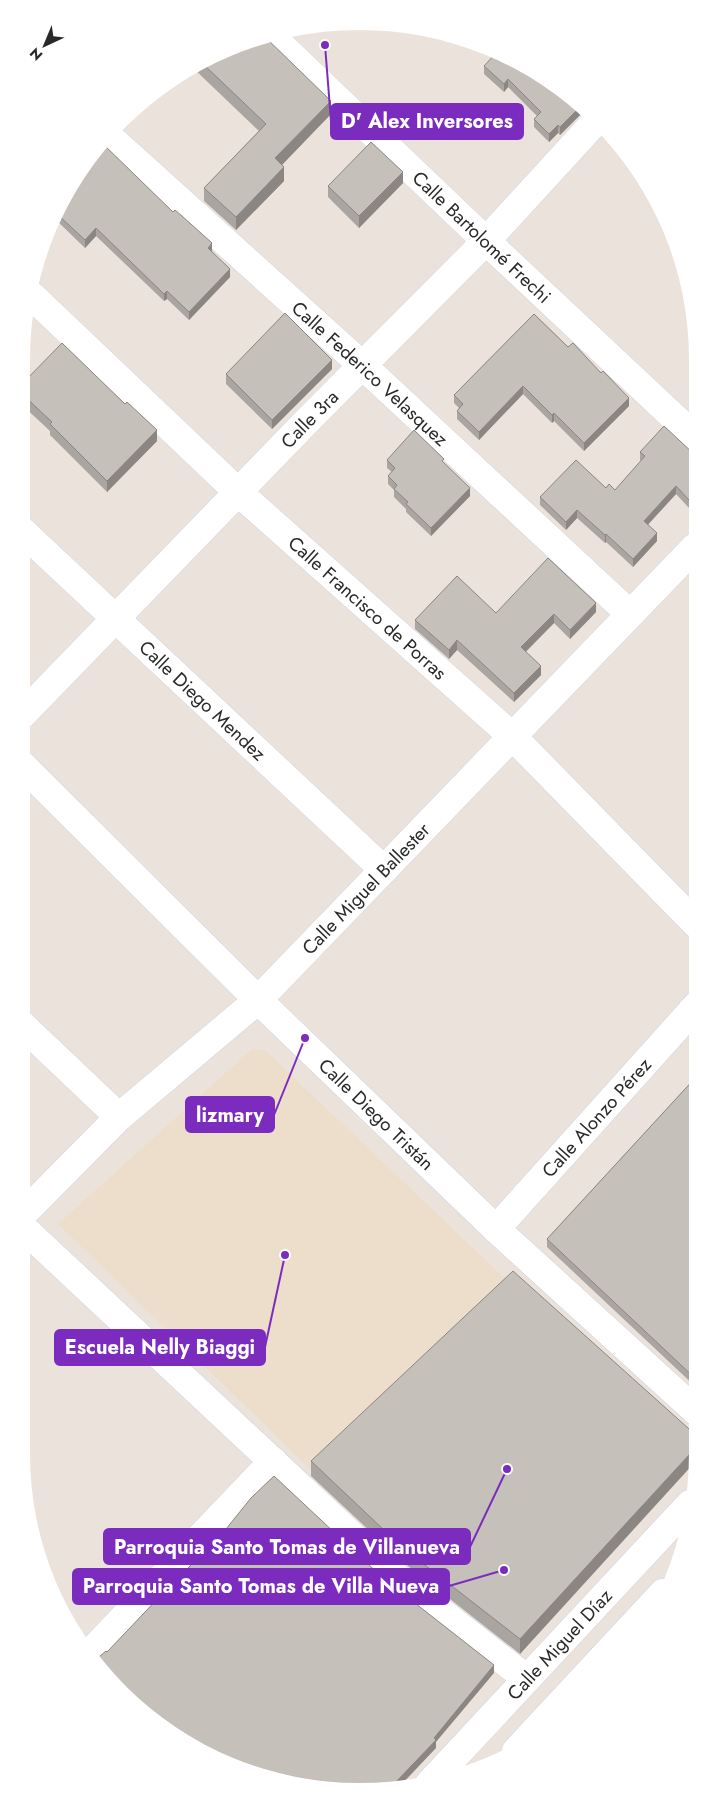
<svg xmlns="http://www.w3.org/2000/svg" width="719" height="1813" font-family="Jost,sans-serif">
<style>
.education{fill:#ecdeca}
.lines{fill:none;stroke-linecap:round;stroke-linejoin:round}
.minor-casing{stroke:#d0d5e2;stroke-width:29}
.minor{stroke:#fff;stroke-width:28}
.wall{fill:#aaa5a0}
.shaded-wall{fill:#8b8682}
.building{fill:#c6c0ba;stroke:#8b8682}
.labels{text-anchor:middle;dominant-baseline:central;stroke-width:5;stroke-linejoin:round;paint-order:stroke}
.street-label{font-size:19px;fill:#292929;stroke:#fff}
.leader{fill:none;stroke:#7b2cbf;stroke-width:2}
.callout-dot{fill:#7b2cbf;stroke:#fff;stroke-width:2}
.callout{fill:#7b2cbf;stroke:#7b2cbf;stroke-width:2}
.callout-label{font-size:20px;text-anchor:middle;font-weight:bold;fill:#fff}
</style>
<rect width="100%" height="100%" fill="#ebe3db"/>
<path class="education" d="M252,1049L265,1050L513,1286L314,1473L58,1224Z"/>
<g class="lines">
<g class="minor-casing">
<g id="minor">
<path id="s1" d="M269,34L486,241L695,437"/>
<path id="s2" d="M107,135L362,365L630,614"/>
<path id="s3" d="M32,296L238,492L513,737L696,924"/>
<path id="s4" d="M21,530L384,870"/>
<path id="s5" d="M21,716L306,422L486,241L596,121"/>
<path id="s6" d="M21,764L258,1000L496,1229L698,1413"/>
<path d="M21,1024L119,1117"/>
<path id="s7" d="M21,1216L119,1117L258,1000L695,547"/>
<path d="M21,1226L393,1574L527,1679"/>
<path id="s8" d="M496,1229L697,1005"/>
<path d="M89,1654L273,1461"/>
<path d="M516,1751L663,1593"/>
<path id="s9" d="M429,1784L690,1504"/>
</g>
</g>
<use href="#minor" class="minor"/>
</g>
<path class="wall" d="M210,56L331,114L282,165L284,181L236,230L204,201V188L259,131L192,67Z
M484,66L580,115L560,135L558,133L549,142L534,127V119L537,116L508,87L504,92L484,74Z
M403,183L359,228L328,197V186Z
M66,191L173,212L212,251L230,277L189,320L167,299L164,301L96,236L85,248L54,218Z
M534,314L629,406L584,451L554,421L552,423L523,394L479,440L457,419V411L459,408L454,403V395Z
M332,369L272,429L226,384V374Z
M21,385L157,441L107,492L50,435V431L21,404Z
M640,452L695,455V502L689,508L676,494L648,524L657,541L633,567L606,542L605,543L577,518L566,530L540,505V497L606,488L615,490L641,461L640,460Z
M387,460L444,463L470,496L431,536L406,512V509L394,497V490L388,484V476L392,472L387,468Z
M596,612L570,639L554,623L526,652L541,675L514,702L457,650L449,659L415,629V620L496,613Z
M697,1076L698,1389L547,1247V1239Z
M698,1437L520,1654L403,1562L311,1476V1461Z"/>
<path class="shaded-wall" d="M508,79V87L504,92V84Z
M331,101V114L275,172V158Z
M580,107V115L560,135V127Z
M558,125V133L549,142V134Z
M284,167V181L236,230V217Z
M403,172V183L359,228V216Z
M96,228V236L85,248V240Z
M212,243V251L208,255V248Z
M230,269V277L189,320V312Z
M167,291V299L164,301V294Z
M332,360V369L272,429V420Z
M23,369V381L21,383V371Z
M523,386V394L479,440V432Z
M629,398V406L584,451V443Z
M554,413V421L552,423V415Z
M157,430V441L107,492V481Z
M676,486V494L644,529V521Z
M470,488V496L431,536V528Z
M695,494V502L689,508V500Z
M577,510V518L566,530V522Z
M657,533V541L633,567V559Z
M606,534V542L605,543V535Z
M596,603V612L570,639V630Z
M554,614V623L521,656V647Z
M457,640V650L449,659V650Z
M541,666V675L514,702V693Z
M698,1445V1454L696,1461L520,1654V1639Z
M494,1665V1673L436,1742V1748L400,1786H392Z"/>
<path class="building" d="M264,36L331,101L275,158L284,167L236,217L204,188L266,124L201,62L210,56Z
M496,53L547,78L580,107L560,127L558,125L549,134L534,119L541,112L508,79L504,84L484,66Z
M101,142L173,212L175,210L182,216L212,243L208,248L230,269L189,312L167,291L164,294L96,228L85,240L56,213L66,191Z
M371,142L403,172L359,216L328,186Z
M285,313L332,360L272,420L226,374Z
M534,314L568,347L573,343L601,373L603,371L629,398L584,443L554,413L552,415L523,386L479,432L457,411L463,404L454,395Z
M62,343L125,404L127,402L157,430L107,481L50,424L52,422L21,393V385Z
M664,426L695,455V494L689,500L676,486L644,521L657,533L633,559L606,534L605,535L577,510L566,522L540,497L576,460L606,488L609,484L615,490L645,456L640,452Z
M414,430L444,459L442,461L470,488L431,528L406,504L408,502L394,489L397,485L388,476L395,468L387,460Z
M548,558L596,603L570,630L554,614L521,647L541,666L514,693L457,640L449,650L415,620L457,576L496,613Z
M697,1076L698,1381L547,1239Z
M513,1271L698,1437V1445L520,1639L403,1548L311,1461Z
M274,1476L383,1578L494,1665L434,1738L436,1740L392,1786L315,1789L251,1774L191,1747L105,1676L94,1661L106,1651L107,1652L164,1592L166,1594L213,1539L219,1532L222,1534L251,1498Z"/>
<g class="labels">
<g class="street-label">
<text stroke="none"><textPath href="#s1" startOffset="294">Calle Bartolomé Frechi</textPath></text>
<text stroke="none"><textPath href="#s2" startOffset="355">Calle Federico Velasquez</textPath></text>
<text stroke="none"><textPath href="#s5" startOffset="414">Calle 3ra</textPath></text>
<text stroke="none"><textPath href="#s3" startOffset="458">Calle Francisco de Porras</textPath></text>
<text stroke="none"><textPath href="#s4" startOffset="249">Calle Diego Mendez</textPath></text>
<text stroke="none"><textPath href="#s7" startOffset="476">Calle Miguel Ballester</textPath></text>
<text stroke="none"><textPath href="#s6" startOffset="499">Calle Diego Tristán</textPath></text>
<text stroke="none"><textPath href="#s8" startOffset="150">Calle Alonzo Pérez</textPath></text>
<text stroke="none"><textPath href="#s9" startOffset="191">Calle Miguel Díaz</textPath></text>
</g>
</g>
<path d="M0 0H719V1813H0ZM359 30H360A329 329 0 0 1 689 359V1454A329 329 0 0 1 360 1783H359A329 329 0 0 1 30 1454V359A329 329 0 0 1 359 30Z" fill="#fff" fill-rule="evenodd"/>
<path class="leader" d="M325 45L331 121M305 1038L274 1115M285 1255L265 1347M507 1469L470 1547M504 1570L449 1586"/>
<g class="callout-dot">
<circle cx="325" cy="45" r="5"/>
<circle cx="305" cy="1038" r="5"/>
<circle cx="285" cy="1255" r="5"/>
<circle cx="507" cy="1469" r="5"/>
<circle cx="504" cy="1570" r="5"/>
</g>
<g class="callout">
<rect x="331" y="104" width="192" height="35" rx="5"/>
<rect x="186" y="1097" width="88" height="35" rx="5"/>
<rect x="55" y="1330" width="210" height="35" rx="5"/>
<rect x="104" y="1529" width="366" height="35" rx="5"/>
<rect x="73" y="1569" width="376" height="35" rx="5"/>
</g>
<g class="callout-label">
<text x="427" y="128">D' Alex Inversores</text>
<text x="230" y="1122">lizmary</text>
<text x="160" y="1354">Escuela Nelly Biaggi</text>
<text x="287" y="1554">Parroquia Santo Tomas de Villanueva</text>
<text x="261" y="1593">Parroquia Santo Tomas de Villa Nueva</text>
</g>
<g transform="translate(45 45) rotate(224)" stroke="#ffffff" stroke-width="4" paint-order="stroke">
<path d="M0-4L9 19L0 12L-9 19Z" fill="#292929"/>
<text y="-8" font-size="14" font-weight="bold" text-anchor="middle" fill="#292929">N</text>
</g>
</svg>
